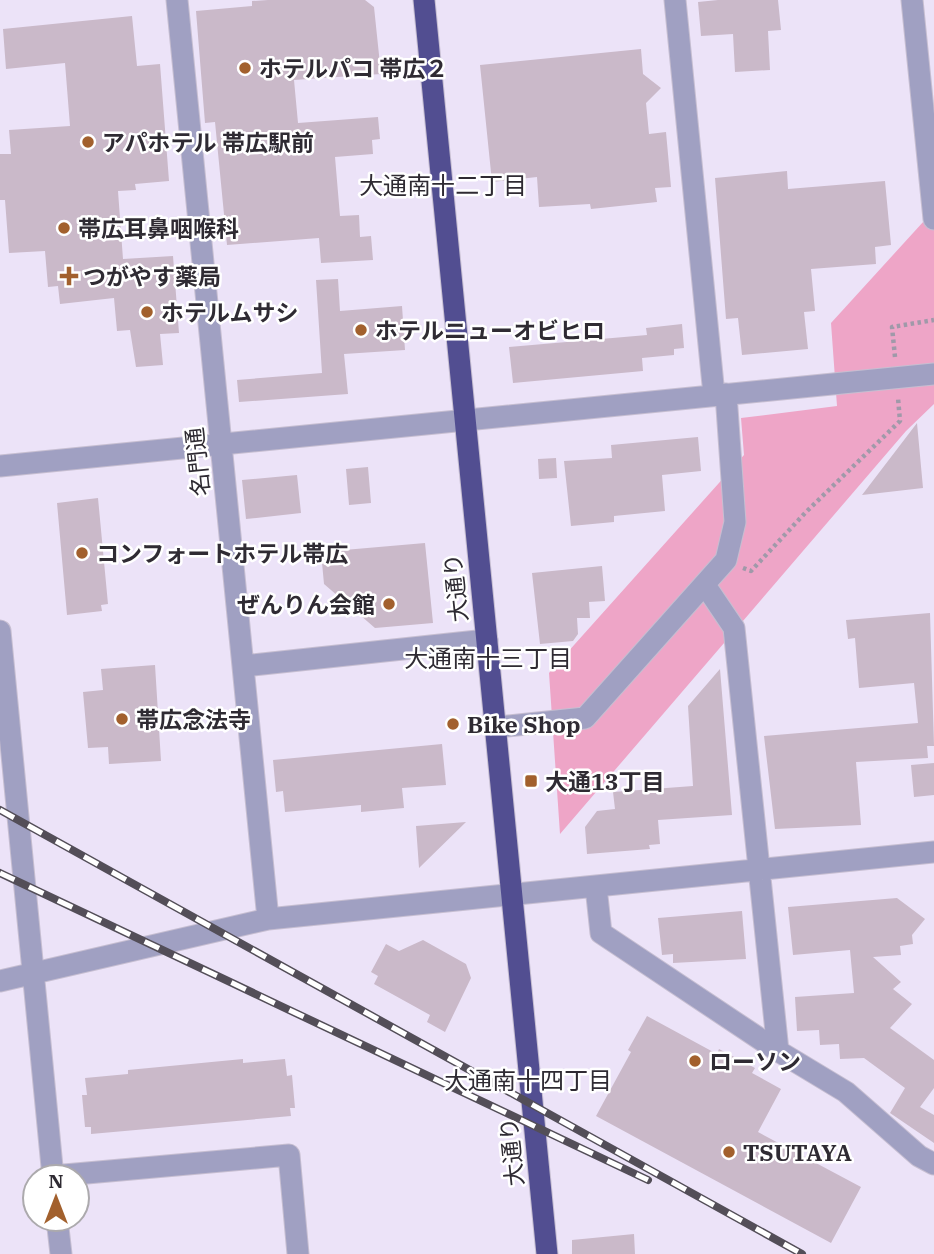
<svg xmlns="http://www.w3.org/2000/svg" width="934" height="1254" font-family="'IBM Plex Serif','Noto Sans JP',serif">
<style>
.green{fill:#eea5c7}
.building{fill:#cab9c9}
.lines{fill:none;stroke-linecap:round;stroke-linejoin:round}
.minor-casing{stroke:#c6bed1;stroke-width:23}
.highway-casing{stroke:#c6bed1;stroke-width:23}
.path{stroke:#a099a9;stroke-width:4.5;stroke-dasharray:3.5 3.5;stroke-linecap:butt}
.minor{stroke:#a0a0c2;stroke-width:21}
.highway{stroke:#524e91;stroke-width:21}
.rail-casing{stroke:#534e58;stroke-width:8}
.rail{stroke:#fff;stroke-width:5;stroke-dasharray:16;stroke-linecap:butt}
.poi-dot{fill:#a2602d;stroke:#fff;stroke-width:2.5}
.labels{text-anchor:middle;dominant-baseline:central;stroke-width:5;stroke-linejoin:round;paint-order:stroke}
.poi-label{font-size:23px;font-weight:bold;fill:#2f2b33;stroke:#fff;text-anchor:start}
.street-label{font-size:23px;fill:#2f2b33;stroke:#fff}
.neighbourhood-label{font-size:24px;fill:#2f2b33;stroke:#fff}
</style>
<rect width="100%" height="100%" fill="#ece3f8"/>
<path class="green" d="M934,210V404L906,431L560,834L549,673L744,455L741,418L837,406L831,323Z"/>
<path class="building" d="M268,0H365L374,7L381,74L294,80L298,123L378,117L380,139L372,140L373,154L335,157L340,216L359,215L360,237L371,236L373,260L321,263L319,238L227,245L215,122L205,123L196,11L252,6V1Z
M718,0H778L781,30L768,31L770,70L735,72L733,34L701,36L698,2Z
M132,16L137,66L160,64L169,181L135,184L136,190L118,191L123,259L173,256L179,333L160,334L163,365L136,367L130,330L117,331L114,298L60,304L58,286L48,287L45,251L9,253L5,200H0V154H11L9,130L70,126L65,63L6,69L3,29Z
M641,49L643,74L661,88L646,103L649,134L666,132L671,187L655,188L657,202L591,209L590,204L539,207L537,177L492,182L480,65Z
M787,171L788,189L885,181L891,245L875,247L876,264L811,269L815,311L804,312L808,349L742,355L738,318L726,319L715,178Z
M338,279L340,311L402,306L405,350L344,354L348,394L239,402L237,380L322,373L316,280Z
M682,324L684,348L674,349V355L642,358L643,371L513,383L509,347L647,335L646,328Z
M917,423L923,488L862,495Z
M698,437L701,471L662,475L665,511L614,516V522L571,526L564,461L612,458L611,445Z
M556,458L557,478L539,479L538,459Z
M368,467L371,503L349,505L346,469Z
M297,475L301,513L246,519L242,480Z
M98,498L108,604L101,605L102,611L67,615L57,503Z
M425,543L433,623L375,628L324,584L321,552Z
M602,566L605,601L589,602L590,618H577L578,634L573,641L540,644L532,573Z
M930,613L934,746H927L928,758L856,762L861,825L775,829L764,736L918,723L914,683L859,688L855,638L848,639L846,620Z
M155,665L161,761L109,764L108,747L88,748L83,692L103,690L101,669Z
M720,669L732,815L658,820L660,844L649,845L650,849L587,854L585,827L597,811L615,809L613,792L693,786L688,706Z
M442,744L446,785L402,788L404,808L361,812V805L285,812L283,791L276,792L273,760Z
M934,763V795L914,797L911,765Z
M466,822L419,868L416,826Z
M897,898L925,919L912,935L913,944L900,946L901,955L873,957L901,982L893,989L912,1004L890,1028L934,1060V1088L920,1107L934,1115V1143L890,1113L905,1088L864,1058L840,1059L839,1044L820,1045L819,1030L797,1031L795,997L854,993L850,950L793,955L788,907Z
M742,911L746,959L673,963V954L662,955L658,918Z
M423,940L466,964L471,978L445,1032L427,1022L430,1015L374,984L378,976L371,972L386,944L399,951Z
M647,1016L717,1054L719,1049L755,1068L752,1073L781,1089L758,1132L861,1187L831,1243L596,1116L631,1052L628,1050Z
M243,1059V1063L285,1059L287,1076L292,1075L295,1108H290L291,1116L91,1134V1127H85L82,1095H87L85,1078L128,1074V1070Z
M634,1234L635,1254H572V1240Z"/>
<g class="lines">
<g class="minor-casing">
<path id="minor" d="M177,0L268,919
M675,0L714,395
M912,0L934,219
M0,466L934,374
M705,585L734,628L778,1051L846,1092L919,1156L934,1164
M0,631L53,1177
M243,666L487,640
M498,727L585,718L726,560L735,522L726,394
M596,887L601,933L778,1051
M0,981L268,919L934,852
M53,1176L289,1155L298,1254
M57,1219L61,1254"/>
</g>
<g class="highway-casing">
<path id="highway" d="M424,0L547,1254"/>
</g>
<path class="path" d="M895,357L892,327L934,320
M743,568L751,571L806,512L900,421L898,398"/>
<use href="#minor" class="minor"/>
<use href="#highway" class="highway"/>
<g class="rail-casing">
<path id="rail" d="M0,810L802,1254
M0,873L648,1180"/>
</g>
<use href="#rail" class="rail"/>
</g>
<g class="poi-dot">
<circle cx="245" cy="68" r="7"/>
<circle cx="88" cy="142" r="7"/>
<circle cx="64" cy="228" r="7"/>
<path d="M65.5 265.5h7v7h7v7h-7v7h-7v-7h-7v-7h7z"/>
<circle cx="147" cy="312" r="7"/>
<circle cx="361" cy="330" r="7"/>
<circle cx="82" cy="553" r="7"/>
<circle cx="389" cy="604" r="7"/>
<circle cx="122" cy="719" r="7"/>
<circle cx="453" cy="724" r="7"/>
<rect x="524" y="774" width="14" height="14" rx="3.5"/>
<circle cx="695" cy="1061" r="7"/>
<circle cx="729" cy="1152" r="7"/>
</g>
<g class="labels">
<g class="poi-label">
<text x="259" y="68">ホテルパコ 帯広２</text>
<text x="102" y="142">アパホテル 帯広駅前</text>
<text x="78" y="228">帯広耳鼻咽喉科</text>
<text x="83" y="276">つがやす薬局</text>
<text x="161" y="312">ホテルムサシ</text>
<text x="375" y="330">ホテルニューオビヒロ</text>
<text x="96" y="553">コンフォートホテル帯広</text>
<text x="375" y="604" text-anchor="end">ぜんりん会館</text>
<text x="136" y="719">帯広念法寺</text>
<text x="467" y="724">Bike Shop</text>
<text x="545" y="781">大通13丁目</text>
<text x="709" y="1061">ローソン</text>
<text x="743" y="1152">TSUTAYA</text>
</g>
<g class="street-label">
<text transform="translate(197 462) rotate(-96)">名門通</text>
<text transform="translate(455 588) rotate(-96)">大通り</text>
<text transform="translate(511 1152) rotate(-96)">大通り</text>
</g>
<g class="neighbourhood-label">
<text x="443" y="185">大通南十二丁目</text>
<text x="488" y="658">大通南十三丁目</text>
<text x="528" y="1080">大通南十四丁目</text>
</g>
</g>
<g transform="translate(56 1198)"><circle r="33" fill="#ffffff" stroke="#acaaad" stroke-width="2"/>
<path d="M0-5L12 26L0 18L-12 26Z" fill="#a2602d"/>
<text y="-10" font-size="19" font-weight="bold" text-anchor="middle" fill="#2f2b33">N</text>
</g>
</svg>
